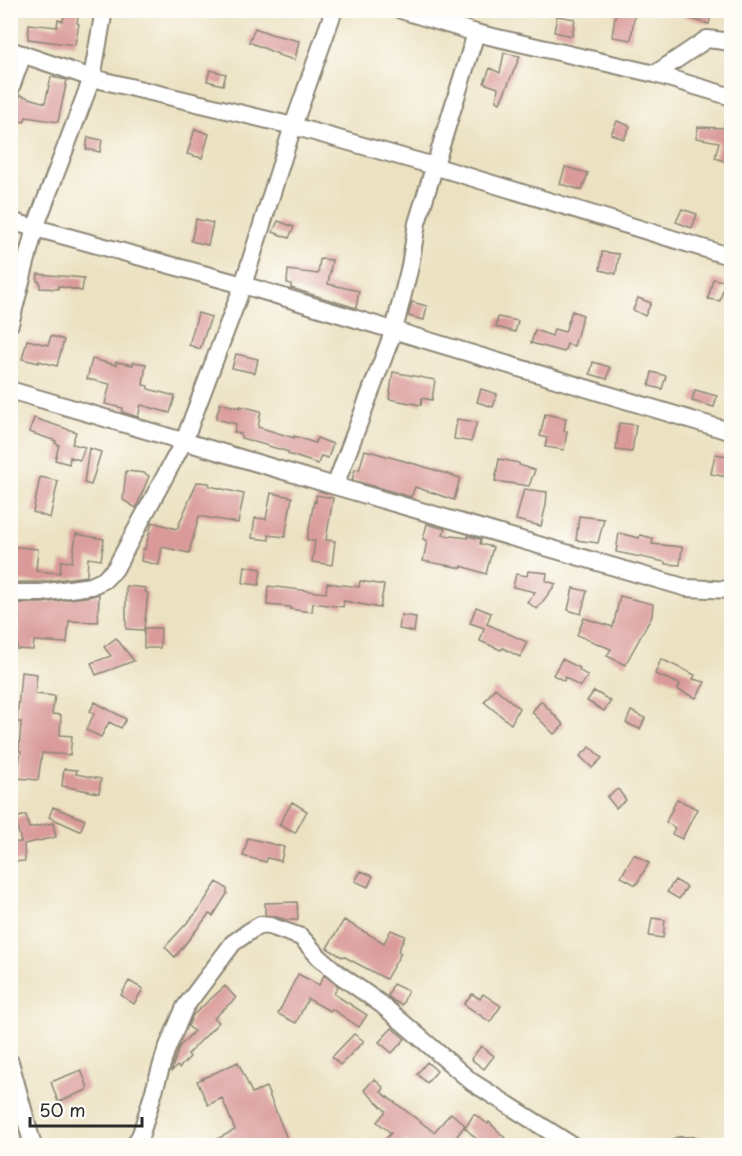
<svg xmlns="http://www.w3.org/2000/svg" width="742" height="1156" font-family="'Playpen Sans',sans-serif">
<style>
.building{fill:#d99a99}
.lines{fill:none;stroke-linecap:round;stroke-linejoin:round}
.minor-casing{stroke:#8c8676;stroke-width:20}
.minor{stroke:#fff;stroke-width:16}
</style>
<rect width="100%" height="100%" fill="#fdfcf7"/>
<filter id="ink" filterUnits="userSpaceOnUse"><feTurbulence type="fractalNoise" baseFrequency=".0167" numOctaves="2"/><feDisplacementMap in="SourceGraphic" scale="12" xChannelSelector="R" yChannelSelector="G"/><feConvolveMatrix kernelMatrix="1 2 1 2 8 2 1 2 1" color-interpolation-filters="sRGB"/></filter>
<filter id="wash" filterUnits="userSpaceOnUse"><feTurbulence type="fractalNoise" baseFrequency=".008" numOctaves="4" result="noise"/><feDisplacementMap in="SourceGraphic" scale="24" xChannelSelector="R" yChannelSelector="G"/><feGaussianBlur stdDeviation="1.35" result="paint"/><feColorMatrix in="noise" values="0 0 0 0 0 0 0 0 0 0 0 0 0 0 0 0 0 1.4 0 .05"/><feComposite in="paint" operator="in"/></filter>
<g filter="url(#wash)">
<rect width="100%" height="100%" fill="#ece2c2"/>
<g id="blocks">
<path class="building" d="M65,10H79L77,23L79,24L75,45L28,39L29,24L57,27L58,20L63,21Z
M616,10H635L631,40L612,37Z
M676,10H712L709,24L675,14Z
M557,16L575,19L572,36L554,32Z
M255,28L271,34L299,41L295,60L278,55V54L249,42Z
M504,53L520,56L500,103L496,101L498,88L484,83L490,68L500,73Z
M210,70L226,74L223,85L207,81Z
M51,77L67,80L58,122L26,117L24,122L13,119L20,95L45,103Z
M728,112H732V149L728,162L715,158L719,142L696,138L698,127L724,128Z
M617,121L630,126L624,139L611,134Z
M195,129L209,134L202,158L187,154Z
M88,137L102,140L100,152L86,149Z
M565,167L588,173L582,190L560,184Z
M682,209L697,214L692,228L676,222Z
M196,219L213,223L208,245L191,241Z
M278,221L294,227L289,238L273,232Z
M602,252L619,254L616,274L600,270Z
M320,259L332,260L328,284L359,291L356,308L291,288V284L287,283L288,270L318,274Z
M38,274L84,278L82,291L58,286V289L40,288V282L37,281Z
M713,279L725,281L720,301L708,299Z
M638,298L651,303L645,316L633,310Z
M412,302L427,306L424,320L408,316Z
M572,311L583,315L574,346L567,344L564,352L531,343L535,330L552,336L554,329L565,332Z
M198,313L211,317L200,349L189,345Z
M498,317L518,321L515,332L496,327Z
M51,336L64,340L57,366L39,361V363L22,359L27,340L48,345Z
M236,354L258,359L255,373L232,368Z
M92,359L116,365V362L133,365V362L146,364L143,385L148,386V389L175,396L170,413L141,405L138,417L122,412L123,408L105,404L110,384L87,379Z
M593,362L610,367L607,379L590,374Z
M393,372L435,380L432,400L422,398L421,405L389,399Z
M652,372L666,376L662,389L649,386Z
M481,389L497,394L493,407L477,402Z
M695,390L717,396L714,407L692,401Z
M220,403L240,408V406L261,411L258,427L294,438V436L315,443L317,438L333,444L328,458L321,456L318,464L288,454L289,452L241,438V434L234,432L236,424L216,419Z
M545,414L566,418L564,431H567L564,450L545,447L547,438L540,436Z
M34,418L76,432L72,444L85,447L80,460L70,457L69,464L55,460L59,445L55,443L56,441L29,432Z
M457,419L477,422L471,442L454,439Z
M619,423L636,425L632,452L616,450Z
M89,448L101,452L91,485L84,483Z
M365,450L422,466L460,478L454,500L415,487L411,497L352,480L355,469L359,470Z
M715,454L732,457V478L711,474Z
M499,459L519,463V465L535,470L529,486L495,481Z
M126,471L144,473L149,476L136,508L123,500Z
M40,477L58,481L50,518L33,512Z
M197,482L209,483L210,486L244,494L238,523L199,516L189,553L162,547L159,565L141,561L143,549H145L152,522L177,529Z
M524,489L547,492L546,505L541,526L516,520Z
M271,493L292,497L285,537L269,535V540L252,538L255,518L266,519Z
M316,495L333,498L326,540L335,541L332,565L312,562L315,541L307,540L314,501L316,502Z
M579,516L604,519L598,543L576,540Z
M427,524L445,529L443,535L468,538V536L481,539L480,544L493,547L486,574L462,566V568L423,561L427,541L423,539Z
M619,533L639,538L640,535L653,538L652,544L682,547L680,565L665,564V562L616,552Z
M76,534L104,539L101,560L88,558L87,576L40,582H10V546L38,549L36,571L60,573L61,561L72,562Z
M245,566L261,569L259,585L243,583Z
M528,571L547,573L546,581L556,584L537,609L527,602L535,592L513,587L516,574L527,576Z
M360,581L384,585L380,608L344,601L343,607L313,603L312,612L290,609V607L267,605L268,586L326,593L327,583L359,587Z
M126,586L146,588L145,592L148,593L144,630L126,629Z
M573,588L587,591L581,614L568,610Z
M99,594L98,622L69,621L67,643L34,641L33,650L17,649L18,625L10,624V603H42L92,596Z
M620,596L653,604L652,616L625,665L607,656L611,649L577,635L584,618L613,627Z
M476,607L491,613L487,624L527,642L520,657L503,648L501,650L480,641L484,628L470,623Z
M401,615L416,617L414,632L399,629Z
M144,628H161L160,648H144Z
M116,638L134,661L96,675L91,663L111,656L104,647Z
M562,659L580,668L579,670L588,676L580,687L565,677L564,681L553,675Z
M661,659L695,675L693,679L705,682L696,698L678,690L680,684L655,674Z
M21,672L37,674L35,694L55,696L52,714L61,715L60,735L72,736L70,755L42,753L38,780L17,778L21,751H19L21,722H17Z
M495,688L519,708L511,724L484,702Z
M594,691L611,701L604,711L587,701Z
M541,701L564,725L554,734L532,712Z
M95,702L126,719L121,728L109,722L101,737L86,730L94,714L90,711Z
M631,711L645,718L640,729L626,723Z
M590,747L602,758L592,768L580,756Z
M64,769L77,770L76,774L101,779L99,793L62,786Z
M618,789L626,800L616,808L607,797Z
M677,799L697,809L682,839L672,834L675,828L666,822Z
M292,802L307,811L295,833L279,825Z
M53,807L85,820L80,831L49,817Z
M26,815L29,828L53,823L56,837L24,844L25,861L10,862V843L21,842L15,818Z
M248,838L284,847L281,861L267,858L266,862L243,856Z
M634,854L649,863L636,885L621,877Z
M361,871L373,876L368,887L355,881Z
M675,880L687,887L679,899L667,892Z
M217,882L227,889V894L213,916L209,914L175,957L165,947L197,912Z
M297,902L298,920H286L273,916L265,915V903Z
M652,918L665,920L663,938L649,936Z
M344,920L384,943L391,930L405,936L398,951L401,953L386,979L343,956L342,957L327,948Z
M298,974L319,985L324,975L338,986L334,994L367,1015L359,1027L332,1009L330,1011L308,999L296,1023L278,1014Z
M129,981L143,989L134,1004L121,995Z
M393,984L408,991L402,1005L394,1001L388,996Z
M225,986L236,998L214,1018L219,1022L188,1054L190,1057L179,1068L177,1066L171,1072L179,1047L194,1031L188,1026L193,1015Z
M472,994L480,999L483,994L501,1006L490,1022L464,1004Z
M392,1028L405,1039L392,1053L379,1042Z
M354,1034L364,1041L340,1065L332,1057Z
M481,1046L494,1056L484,1069L471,1059Z
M238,1062L252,1093L266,1087L290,1146H203L235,1130L222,1098L208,1105L197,1081Z
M427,1062L437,1071L427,1083L417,1074Z
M81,1070L87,1085V1090L58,1102L51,1082Z
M374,1079L384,1088L381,1092L434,1132L451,1113L465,1125L450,1146H411L405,1141L400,1146H379L391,1133L377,1122L386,1111L364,1090Z
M474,1114L488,1124L489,1122L505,1138L498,1146H484L465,1128Z"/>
</g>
</g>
<g filter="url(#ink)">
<use href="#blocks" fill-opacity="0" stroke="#8c8676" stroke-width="1.5"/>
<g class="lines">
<g class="minor-casing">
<path id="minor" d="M401,10L476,33L655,74L732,97
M10,50L92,78L293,126L434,166L732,257
M655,74L707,39L732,42
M10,90L23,54
M10,221L243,285L732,432
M10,324L35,228L92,78L104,10
M10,390L335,486L687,588L732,590
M335,486L394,330L410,266L417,223L476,33
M10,593H41L91,586L104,580L115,569L184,441L243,285L293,126L334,10
M10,1062L33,1146
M134,1146L141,1134L166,1051L185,1007L233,943L250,931L260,925L270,926L301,937L319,957L340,975L381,1004L472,1082L573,1146
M679,1146H697"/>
</g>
<use href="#minor" class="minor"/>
</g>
</g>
<rect width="742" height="1156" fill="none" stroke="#fdfcf7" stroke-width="36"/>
<path d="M30 1117v9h112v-9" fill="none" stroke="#2b2b2b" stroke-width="3"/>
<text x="39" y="1117" font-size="18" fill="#2b2b2b" stroke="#fdfcf7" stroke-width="4.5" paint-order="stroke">50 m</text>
</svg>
